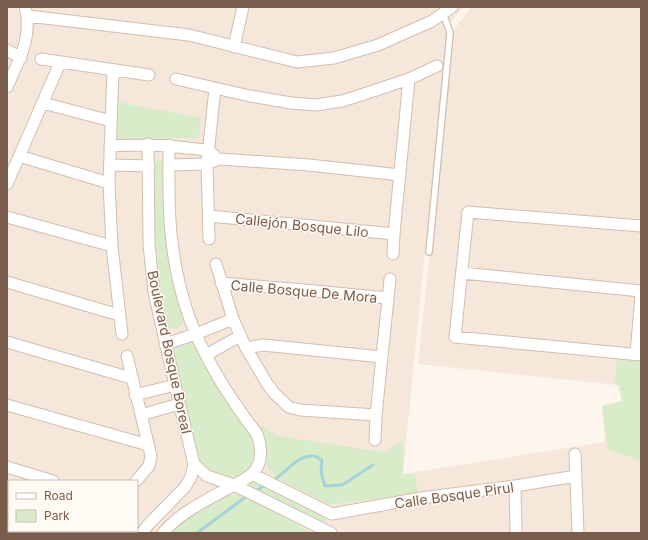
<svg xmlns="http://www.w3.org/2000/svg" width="648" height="540" font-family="Inter,sans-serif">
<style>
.residential{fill:#f5e8da;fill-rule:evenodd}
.green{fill:#d8ecc9}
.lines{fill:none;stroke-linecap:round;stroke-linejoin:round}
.stream{stroke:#a5d3da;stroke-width:3}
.service-casing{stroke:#d1beb0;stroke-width:8}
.minor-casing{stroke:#d1beb0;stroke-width:13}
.service{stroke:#fff;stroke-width:5.5}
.minor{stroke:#fff;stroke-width:11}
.labels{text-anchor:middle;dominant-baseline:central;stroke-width:3;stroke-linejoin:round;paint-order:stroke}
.street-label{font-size:14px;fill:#7a5c4d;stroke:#fffaf3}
</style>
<rect width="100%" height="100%" fill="#fdf6ec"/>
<path class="residential" d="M7,7H463L443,32L447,31L403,474L605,442L602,406L622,401L618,385L418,364L453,31L471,7H641V533H7ZM9,481H137V531H9Z"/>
<path class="green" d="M117,102L201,118L199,138L118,139L116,137Z
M160,159L163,164L162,192L165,238L183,320L182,326L175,329L169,327L167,324C156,270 154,217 152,162Z
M187,342L194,345L196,348L255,438C256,441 258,446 258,450C256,465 246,477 230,478C226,478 221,478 217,477C207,473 201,463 197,454L172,355C174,346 179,344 187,342Z
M617,357L641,360V461L608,449L602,406L622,401L619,385H615Z
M259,424L278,436L383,452L403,441V474H415L418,493L329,505L278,479L268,469L265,457L266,444Z
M250,479L326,517V519L322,523H318L250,486L248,483Z
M241,494L250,497L311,533H168C189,516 213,495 241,494Z"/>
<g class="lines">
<path class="stream" d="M275,479C286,472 298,455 313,456C316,456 320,459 322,460L321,472L325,486L342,485L373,465
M256,491L265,485
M197,533L247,496"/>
<g class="service-casing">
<path id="service" d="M429,252L450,33L443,13"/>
</g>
<g class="minor-casing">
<path id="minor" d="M28,16L189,35L297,62L334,58L378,45L432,21L452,7
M234,47L243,7
M7,50L21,58
M41,59L149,75
M113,70L109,183L112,246L122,334
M176,79L250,96L291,103L316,105L342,101L355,97L409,79L437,66
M7,87C19,60 33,37 25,7
M43,103L111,121
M148,144L149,244L154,292L175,385L194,464L207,476L234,485L331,533
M110,146C136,145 161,144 188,148C197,149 206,149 214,155
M19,156L109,183
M110,165L149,166
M169,165L207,164L219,159L309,165L400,175
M7,184L60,63
M210,216L394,234
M7,217L112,246
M641,226L468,212L455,337L641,355
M209,239L207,164L215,88
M393,254L394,234L409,79
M216,264L233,319L246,348L268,385L275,394L289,407L300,410L376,415
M462,273L641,291
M7,282L119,315
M221,283L315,291L387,298
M7,342L131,378
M165,344L196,334L233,319
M246,348L263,345L382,357
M636,354L641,295
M206,355L240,336
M127,356L151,456L149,466L136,481
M135,395L175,385
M7,405L148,445
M141,415L179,404
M375,440L376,415L390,279
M575,454L578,533
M7,467L53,481
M252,474L332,514
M515,486L516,533
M332,514L421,498L515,486L576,476
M11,531L17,533
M97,533L98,531
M142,533L148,525L185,487L191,477L194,464
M163,533C179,514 201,503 223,491C232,486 244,481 252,474C263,464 262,447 257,434C238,409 220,383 206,355C186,318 175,274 171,233C168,205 169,173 169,145"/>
</g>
<use href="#service" class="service"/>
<use href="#minor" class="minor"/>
</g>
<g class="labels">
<g class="street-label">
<text transform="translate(302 225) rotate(6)">Callejón Bosque Lilo</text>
<text transform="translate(304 291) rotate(5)">Calle Bosque De Mora</text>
<text transform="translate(170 352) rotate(78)">Boulevard Bosque Boreal</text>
<text transform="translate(454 495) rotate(-8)">Calle Bosque Pirul</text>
</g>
</g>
<rect width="648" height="540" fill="none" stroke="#7a5c4d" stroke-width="16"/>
<rect x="8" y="480" width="130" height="52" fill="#fffaf3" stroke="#cabbb1"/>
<rect x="16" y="493" width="20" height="6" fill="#ffffff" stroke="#cabbb1"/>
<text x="44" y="500" font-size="12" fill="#7a5c4d">Road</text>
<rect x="16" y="510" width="20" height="12" fill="#d8ecc9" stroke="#cabbb1"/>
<text x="44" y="520" font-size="12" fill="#7a5c4d">Park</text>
</svg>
